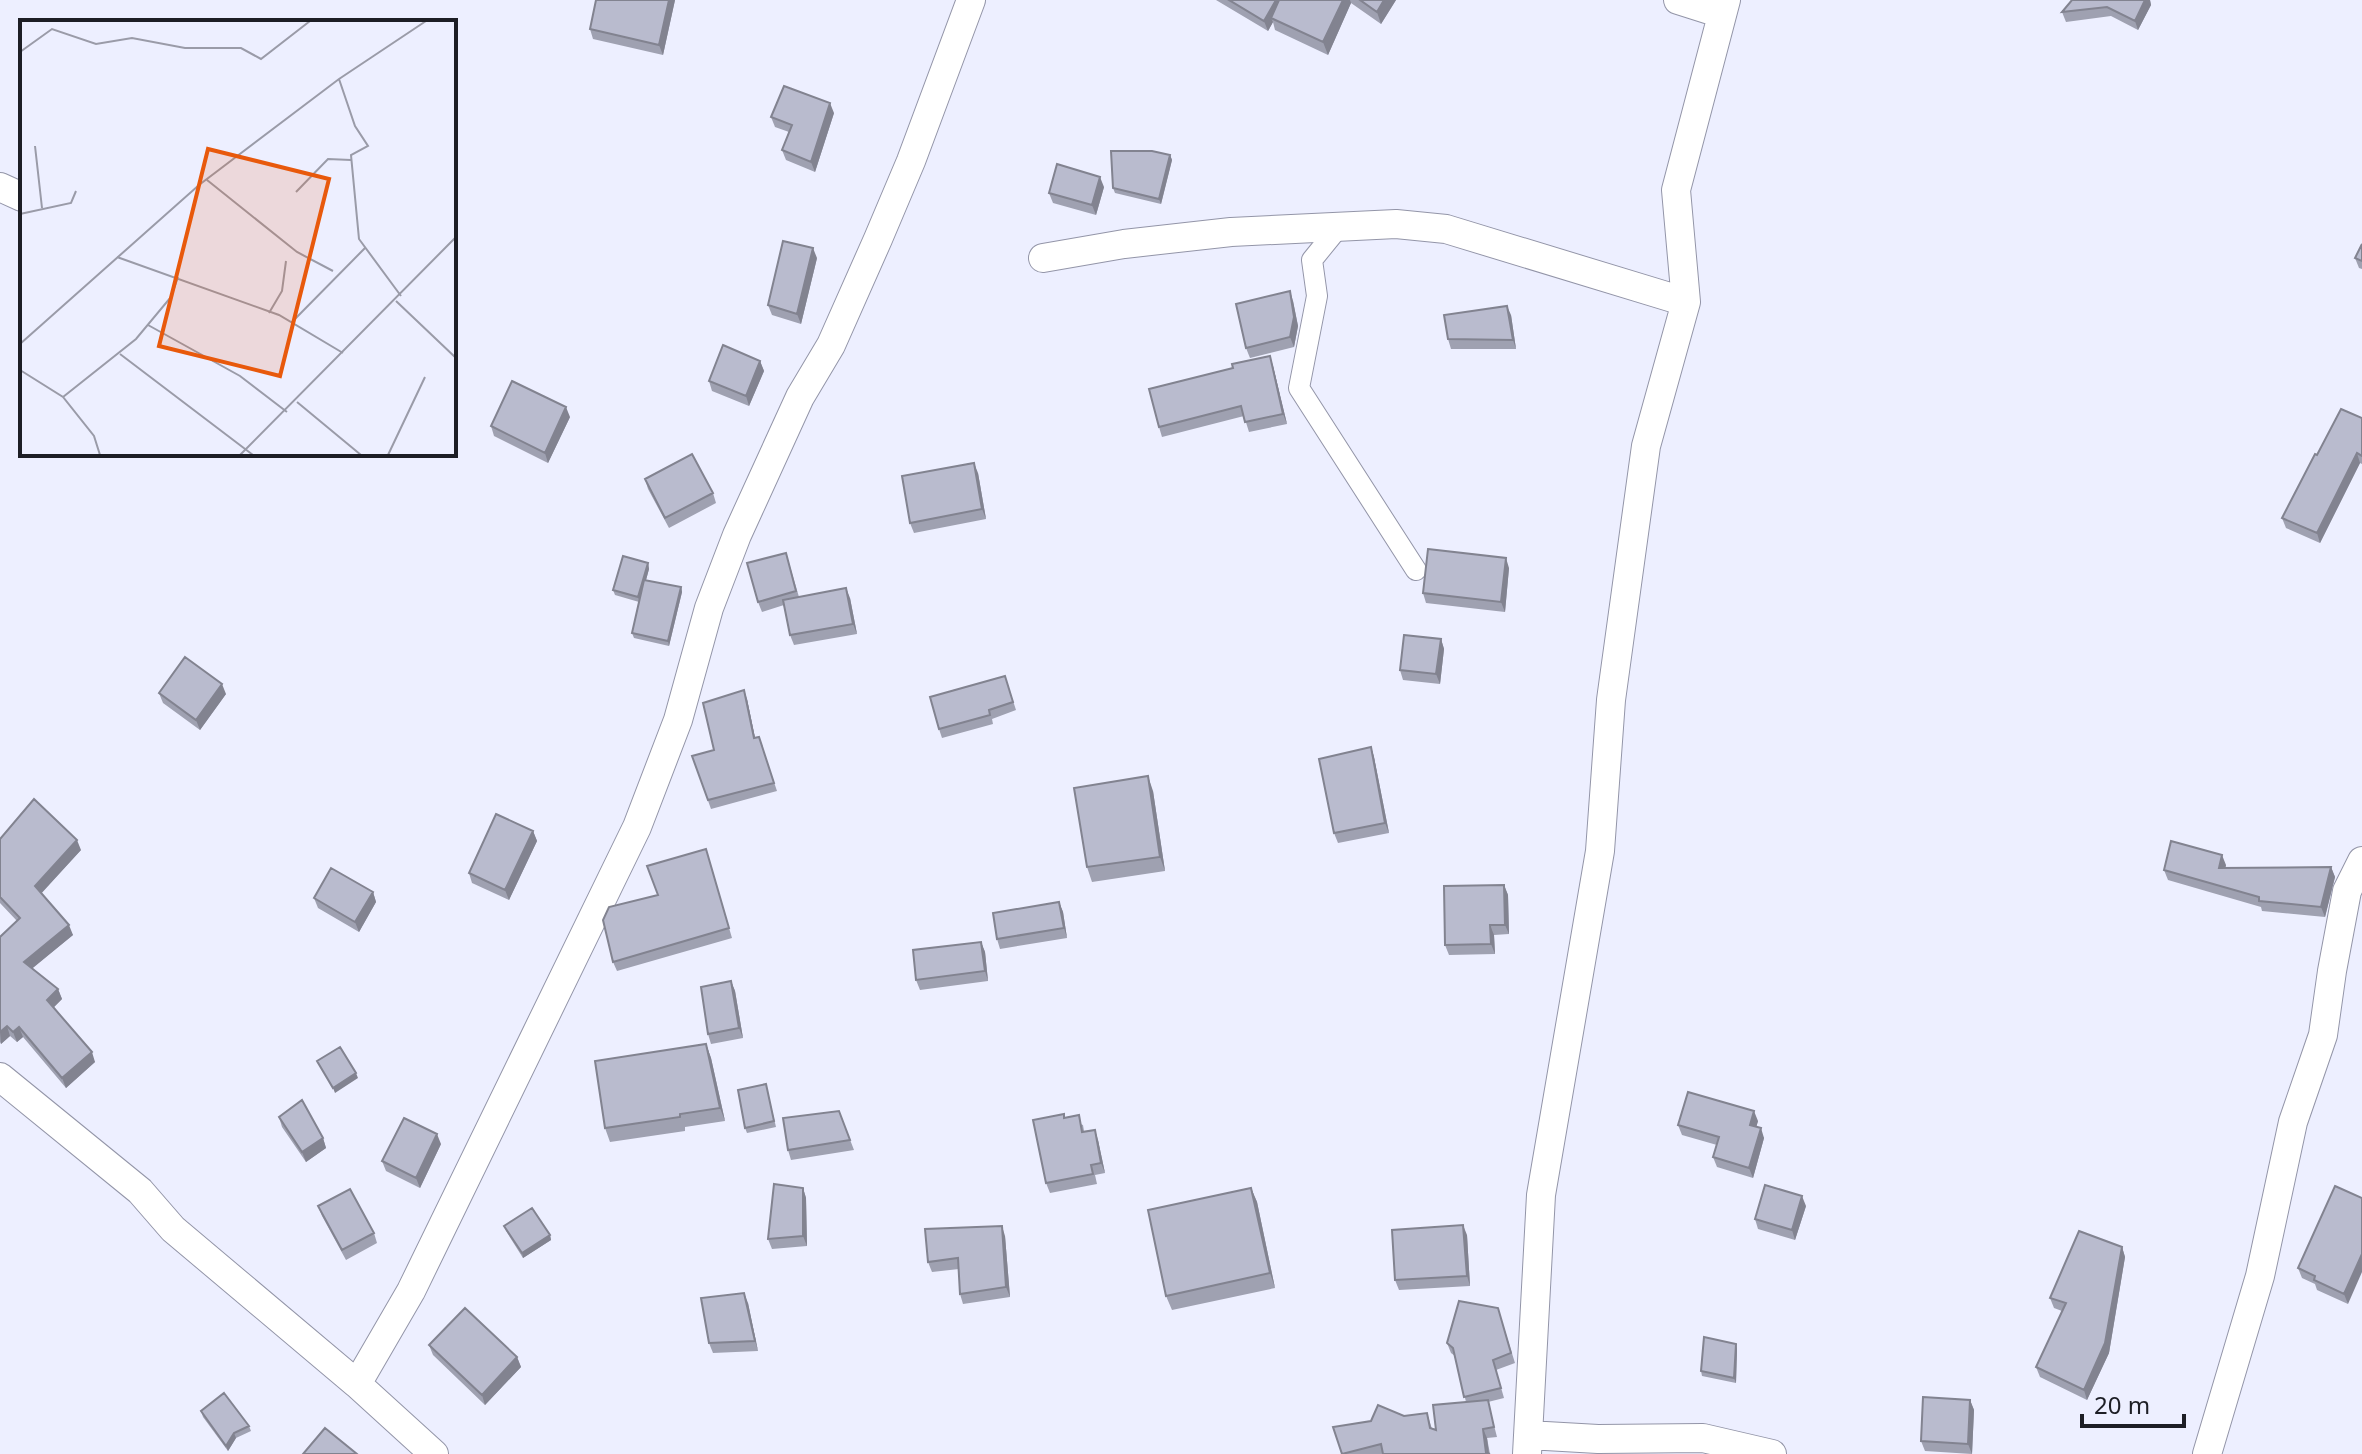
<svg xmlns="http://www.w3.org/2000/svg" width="2362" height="1454" font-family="'Noto Sans',sans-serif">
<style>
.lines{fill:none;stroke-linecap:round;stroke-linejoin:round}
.pedestrian-casing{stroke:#9395a8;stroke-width:22}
.minor-casing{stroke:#9395a8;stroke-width:30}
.pedestrian{stroke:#fff;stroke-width:20}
.minor{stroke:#fff;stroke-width:28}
.wall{fill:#9fa1b1}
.shaded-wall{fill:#828390}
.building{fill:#b9bbce;stroke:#828390;stroke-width:2}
.inset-road{fill:none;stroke:#9a9ba8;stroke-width:2}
.view{fill:#e8590c;fill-opacity:0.15;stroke:#e8590c;stroke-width:4}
.inset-edge{fill:none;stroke:#1d1e25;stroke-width:4}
</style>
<rect width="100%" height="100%" fill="#edefff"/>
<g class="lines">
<g class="pedestrian-casing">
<path id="pedestrian" d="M1338,228L1312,260L1317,296L1299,388L1416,570"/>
</g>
<g class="minor-casing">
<path id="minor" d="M1678,0L1722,14
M0,187L22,197
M1043,258L1124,244L1231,232L1396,224L1446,229L1686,302
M0,1077L140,1191L173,1229L357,1384L434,1454
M357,1384L411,1291L637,827L678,720L709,608L737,535L800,397L831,345L878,239L911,161L971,0
M1528,1435L1598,1439L1703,1438L1772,1454
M1527,1454L1541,1195L1600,851L1611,700L1646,446L1686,302L1676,190L1726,0
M2207,1454L2260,1276L2293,1122L2323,1035L2332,971L2347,891L2362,861"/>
</g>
<use href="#pedestrian" class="pedestrian"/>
<use href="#minor" class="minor"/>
</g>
<path class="wall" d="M596,0H675L663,55L593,39L590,29Z
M1216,0H1396L1381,24L1351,3L1328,55L1275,30L1273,22L1268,31Z
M2072,0H2150L2151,5L2138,30L2111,16L2066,22L2062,12Z
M834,113L815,172L786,160L782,150L789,132L775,127L771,117Z
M1170,155L1172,160L1161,204L1115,193L1113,188Z
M1104,187L1096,215L1053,203L1049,193Z
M2362,244V269L2359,268L2355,258Z
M817,258L801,324L772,315L768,305Z
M1293,301L1298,326L1294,347L1250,358L1246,348Z
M1511,315L1516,349H1451L1448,339Z
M760,361L764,371L749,406L712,391L709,381Z
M1273,366L1287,424L1249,432L1244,416L1162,437L1159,427Z
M570,417L548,463L494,436L491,426Z
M2362,418V464L2360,463L2320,543L2286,528L2282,518L2317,455Z
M978,473L986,519L914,533L910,523Z
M645,479L713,493L716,503L669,528L648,489Z
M648,563L649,569L646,580L681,587L682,592L669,646L634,638L632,633L639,602L615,595L613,590Z
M789,563L799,597L850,598L857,634L794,645L790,635L784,605L762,612L758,602Z
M1509,568L1505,612L1426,603L1423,593Z
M1441,639L1444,649L1440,684L1403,680L1400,670Z
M1005,676L1016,710L992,719L993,724L942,738L939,729Z
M159,693L226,694L200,730L163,703Z
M747,699L755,738L759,737L777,791L711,809L692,756L714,750Z
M1371,747L1374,757L1389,833L1338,843L1334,833Z
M1153,791L1165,871L1092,882L1087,867Z
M533,831L537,841L509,900L472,883L469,873Z
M0,839L81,850L41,893L73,935L32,968L58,989L62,999L54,1007L95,1062L66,1088L23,1037L17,1042L10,1036L1,1044L0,1042V937L17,921L0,903Z
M709,859L732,938L617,971L613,962L658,895Z
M2226,865L2225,868L2331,867L2335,877L2325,917L2262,911L2261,907L2168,880L2164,870Z
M1504,885L1508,895L1509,934L1494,935L1495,954L1449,955L1445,945Z
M373,892L376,902L359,932L318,908L314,898Z
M1059,902L1063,912L1067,938L1000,949L997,939Z
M981,942L985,952L988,981L920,990L916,980Z
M731,981L735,991L743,1038L711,1044L708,1034Z
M706,1044L711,1058L725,1121L685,1127V1131L610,1142L605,1128Z
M766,1084L776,1127L747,1133L745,1128Z
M839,1111L854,1150L791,1160L788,1150Z
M279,1117L323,1138L326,1148L306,1162L282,1127Z
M1065,1118L1083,1125L1084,1131L1098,1140L1105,1173L1095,1175L1097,1184L1050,1193L1046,1183Z
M1758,1121L1756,1127L1764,1138L1753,1178L1717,1167L1713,1157L1717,1145L1682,1135L1678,1125Z
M441,1144L420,1188L386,1171L382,1161Z
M2335,1186L2348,1304L2317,1290L2315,1284L2302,1278L2298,1268Z
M803,1188L806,1198L807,1246L772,1249L768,1239Z
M1251,1188L1257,1202L1275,1288L1172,1310L1166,1296Z
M318,1206L374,1233L377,1243L346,1260L322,1216Z
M1806,1206L1795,1240L1758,1229L1755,1219Z
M504,1226L550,1235L551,1240L523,1258L506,1231Z
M1467,1235L1470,1286L1399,1290L1395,1280Z
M1005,1236L1010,1297L963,1304L960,1294L959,1269L932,1272L928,1262Z
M2122,1247L2125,1257L2109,1353L2087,1400L2040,1377L2036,1367L2062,1311L2054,1308L2050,1298Z
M748,1303L758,1351L713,1353L709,1343Z
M1501,1318L1515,1363L1496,1370L1504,1398L1488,1402L1497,1437L1487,1438L1490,1454H1342L1404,1416L1427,1413L1432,1429L1436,1430L1466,1402L1455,1356L1451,1353L1447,1343Z
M1736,1344L1737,1349L1736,1383L1702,1376L1701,1371Z
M429,1345L517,1357L521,1367L485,1405L433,1355Z
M1970,1400L1974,1410L1972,1454L1925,1451L1921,1441Z
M201,1411L249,1426L251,1431L236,1438L228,1451L203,1417Z"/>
<path class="shaded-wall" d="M669,0H675L663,55L659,45Z
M1276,0H1279L1271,18L1273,22L1268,31L1264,21Z
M1343,0H1350L1351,3L1328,55L1323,42Z
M1384,0H1396L1381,24L1377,12Z
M2145,0H2150L2151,5L2138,30L2135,21Z
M830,103L834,113L815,172L811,162Z
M1170,155L1172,160L1161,204L1159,199Z
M1100,177L1104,187L1096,215L1092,205Z
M813,248L817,258L801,324L797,314Z
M1290,291L1293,301L1298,326L1294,347L1290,337Z
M1507,306L1511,315L1516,349L1513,340Z
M1270,356L1273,366L1287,424L1283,414Z
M760,361L764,371L749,406L746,396Z
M566,407L570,417L548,463L545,453Z
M2357,453L2360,463L2320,543L2317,533Z
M974,463L978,473L986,519L982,509Z
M1506,558L1509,568L1505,612L1501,602Z
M648,563L649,569L640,602L638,597Z
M681,587L682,592L669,646L668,641Z
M846,588L850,598L857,634L853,624Z
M1441,639L1444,649L1440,684L1436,674Z
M222,684L226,694L200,730L196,720Z
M744,690L747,699L757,747L754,738Z
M1371,747L1374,757L1389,833L1385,823Z
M1148,776L1153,791L1165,871L1160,857Z
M533,831L537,841L509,900L505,890Z
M77,840L81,850L39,896L35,886Z
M2222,855L2226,865L2223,878L2219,868Z
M2331,867L2335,877L2325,917L2321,907Z
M1504,885L1508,895L1509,934L1505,925Z
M373,892L376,902L359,932L355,922Z
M1059,902L1063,912L1067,938L1064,928Z
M69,925L73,935L28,972L24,962Z
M1490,925L1494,935L1495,954L1491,944Z
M981,942L985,952L988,981L985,971Z
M731,981L735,991L743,1038L739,1028Z
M58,989L62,999L51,1010L47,1000Z
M7,1026L10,1036L1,1044L0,1032Z
M19,1027L23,1037L17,1042L13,1032Z
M706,1044L711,1058L725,1121L720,1108Z
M92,1052L95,1062L66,1088L62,1078Z
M356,1073L358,1078L335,1093L333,1088Z
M1754,1111L1758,1121L1754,1135L1750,1125Z
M1761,1128L1764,1138L1753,1178L1749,1168Z
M1095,1130L1098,1140L1105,1173L1101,1163Z
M437,1134L441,1144L420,1188L416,1178Z
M323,1138L326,1148L306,1162L302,1152Z
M803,1188L806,1198L807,1246L803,1236Z
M1251,1188L1257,1202L1275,1288L1270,1273Z
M1802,1196L1806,1206L1795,1240L1792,1230Z
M1463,1225L1467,1235L1470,1286L1467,1276Z
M1002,1226L1005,1236L1010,1297L1006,1287Z
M550,1235L551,1240L523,1258L522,1253Z
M2122,1247L2125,1257L2109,1353L2087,1400L2084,1390Z
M2362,1254V1272L2348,1304L2344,1294Z
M744,1293L748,1303L758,1351L755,1341Z
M1736,1344L1737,1349L1736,1383L1734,1378Z
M517,1357L521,1367L485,1405L482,1395Z
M1970,1400L1974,1410L1972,1454L1968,1444Z
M1483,1429L1487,1438L1489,1454H1487Z
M234,1433L236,1438L228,1451L226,1446Z"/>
<path class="building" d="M596,0H669L659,45L590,29Z
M1229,0H1276L1264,21Z
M1279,0H1343L1323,42L1271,18Z
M1360,0H1384L1377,12Z
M2072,0H2145L2135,21L2107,7L2062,12Z
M784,86L830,103L811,162L782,150L792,125L771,117Z
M1111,151H1152L1170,155L1159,199L1113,188Z
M1057,164L1100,177L1092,205L1049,193Z
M783,241L813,248L797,314L768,305Z
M2362,244V261L2355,258Z
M1290,291L1294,317L1290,337L1246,348L1236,304Z
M1507,306L1513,340L1448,339L1444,315Z
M723,345L760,361L746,396L709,381Z
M1270,356L1283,414L1245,422L1241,406L1159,427L1149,389L1233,368L1232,364Z
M512,381L566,407L545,453L491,426Z
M2341,409L2362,418V456L2357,453L2317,533L2282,518L2315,454L2317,455Z
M692,454L713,493L665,518L645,479Z
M974,463L982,509L910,523L902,476Z
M1428,549L1506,558L1501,602L1423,593Z
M786,553L796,591L758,602L747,563Z
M623,556L648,563L638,597L613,590Z
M644,580L681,587L668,641L632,633Z
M846,588L853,624L790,635L783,600Z
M1404,635L1441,639L1436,674L1400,670Z
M185,657L222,684L196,720L159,693Z
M1005,676L1013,702L989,710L990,715L939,729L930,697Z
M744,690L754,738L759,737L774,783L708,800L692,756L714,750L703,703Z
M1371,747L1385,823L1334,833L1319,759Z
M1148,776L1160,857L1087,867L1074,788Z
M34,799L77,840L35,886L69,925L24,962L58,989L47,1000L92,1052L62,1078L19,1027L13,1032L7,1026L0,1032V937L20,918L0,897V839Z
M496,814L533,831L505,890L469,873Z
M2171,841L2222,855L2219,868L2331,867L2321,907L2259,901V897L2164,870Z
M706,849L729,928L613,962L603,920L609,907L658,895L647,866Z
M331,868L373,892L355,922L314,898Z
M1504,885L1505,925H1490L1491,944L1445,945L1444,886Z
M1059,902L1064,928L997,939L993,913Z
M981,942L985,971L916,980L913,950Z
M731,981L739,1028L708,1034L701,987Z
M706,1044L720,1108L680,1114V1117L605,1128L595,1061Z
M340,1047L356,1073L333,1088L317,1061Z
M766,1084L774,1121L745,1128L738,1090Z
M1688,1092L1754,1111L1750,1125L1761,1128L1749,1168L1713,1157L1719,1137L1678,1125Z
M302,1100L323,1138L302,1152L279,1117Z
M839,1111L850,1140L788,1150L783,1118Z
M1064,1114V1118L1079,1115L1082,1132L1095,1130L1101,1163L1091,1165L1093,1174L1046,1183L1033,1120Z
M404,1118L437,1134L416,1178L382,1161Z
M774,1184L803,1188V1236L768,1239Z
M1765,1185L1802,1196L1792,1230L1755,1219Z
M2335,1186L2362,1198V1254L2344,1294L2314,1280L2315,1276L2298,1268Z
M1251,1188L1270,1273L1166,1296L1148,1210Z
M350,1189L374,1233L342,1250L318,1206Z
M532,1208L550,1235L522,1253L504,1226Z
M1463,1225L1467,1276L1395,1280L1392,1230Z
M1002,1226L1006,1287L960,1294L958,1258L928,1262L925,1229Z
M2079,1231L2122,1247L2105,1343L2084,1390L2036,1367L2066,1303L2050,1298Z
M744,1293L755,1341L709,1343L701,1298Z
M1459,1301L1498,1308L1511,1353L1493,1360L1501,1388L1464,1397L1453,1348L1447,1343Z
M465,1308L517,1357L482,1395L429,1345Z
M1704,1337L1736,1344L1734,1378L1701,1371Z
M224,1393L249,1426L234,1433L226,1446L201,1411Z
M1923,1397L1970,1400L1968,1444L1921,1441Z
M1488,1400L1494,1427L1483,1429L1486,1453L1490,1454H1383L1381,1444L1342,1454L1333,1427L1371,1421L1378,1405L1404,1416L1427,1413L1430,1428L1436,1430L1433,1405Z
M325,1428L357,1454H303Z"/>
<g transform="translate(20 20)">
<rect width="436" height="436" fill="#edefff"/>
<path class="inset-road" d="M0,32L32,9L76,24L112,18L165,28H221L241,39L290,1M319,59L335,106L348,126L331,135L339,219L381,276M15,126L22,188M187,160L277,232L313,251M276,172L308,139L331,140M0,194L51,183L56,171M97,237L259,295L323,333M376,281L436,338M249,293L262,271L266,241M272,302L345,228M128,305L220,356L267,392M0,324L179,165L319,59L406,1M100,334L233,435M0,350L43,377L74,416L80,435M43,377L116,319L151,277L158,257M277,382L341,435M220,435L436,217M368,435L405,357"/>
<path class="view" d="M188,129L309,159L260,356L139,326Z"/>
<rect width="436" height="436" class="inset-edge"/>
</g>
<path d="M2082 1414v12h102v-12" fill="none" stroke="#1d1e25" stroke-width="4"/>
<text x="2094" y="1414" font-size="24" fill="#1d1e25" stroke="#edefff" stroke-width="6" paint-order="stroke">20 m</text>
</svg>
